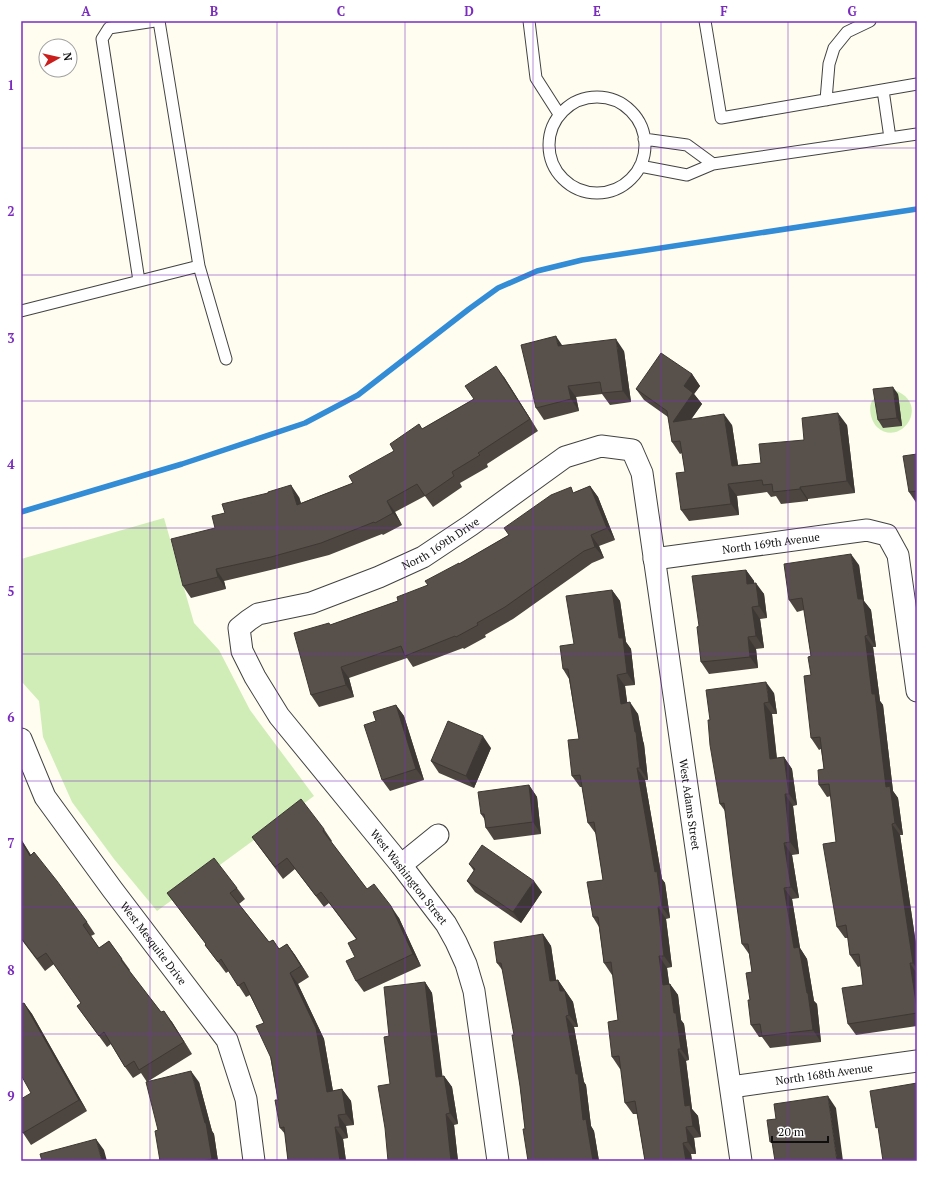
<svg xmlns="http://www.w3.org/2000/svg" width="938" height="1182" font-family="'PT Serif',serif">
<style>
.green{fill:#d0edb7}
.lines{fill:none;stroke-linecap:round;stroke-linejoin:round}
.stream{stroke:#338cd6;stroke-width:5.5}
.lane-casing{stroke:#424242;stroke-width:13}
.street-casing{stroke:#424242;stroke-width:23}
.lane{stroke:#fff;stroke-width:11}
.street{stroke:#fff;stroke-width:21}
.wall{fill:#4c4540}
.shaded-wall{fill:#3e3834}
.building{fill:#58504a;stroke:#3e3834}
.grid{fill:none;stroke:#7b2cbf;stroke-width:1;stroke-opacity:0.55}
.labels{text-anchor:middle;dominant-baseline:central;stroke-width:4;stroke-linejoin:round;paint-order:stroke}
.street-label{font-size:11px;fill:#0f0f0f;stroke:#fff}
.neatline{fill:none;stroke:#7b2cbf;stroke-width:1.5}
.grid-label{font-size:13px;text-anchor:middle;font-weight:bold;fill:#7b2cbf}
</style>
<rect width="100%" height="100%" fill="#fffdf0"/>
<path class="green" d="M894,390C932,403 901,449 877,427C870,420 866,402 877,396C882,393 889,392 894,390Z
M164,518L194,623L219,650L250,710L314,796L157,911L114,859L72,802L43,737L39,701L21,681V559Z"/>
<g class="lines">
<path class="stream" d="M21,512L182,464L305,423L358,395L469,309L498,288L537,271L582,260L917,209"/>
<g class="lane-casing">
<path id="lane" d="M159,21L199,266L226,359
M529,21L536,78L559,114
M705,21L721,118L917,84
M883,90L890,138
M549 145a48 48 0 1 1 96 0a48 48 0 1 1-96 0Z
M826,100L829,64L834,48L847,32L870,21
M644,139L687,145L713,164
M640,166L687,175L713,164L917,134
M139,281L102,39L109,28L155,21
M21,311L199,266"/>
</g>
<g class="street-casing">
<g id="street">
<path id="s1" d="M654,559L867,530L887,535L898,555L917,691"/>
<path id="s2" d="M21,739L45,797L112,889L227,1040L246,1099L254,1161"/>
<path d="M401,865L438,835"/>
<path id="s3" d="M731,1087L917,1061"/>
<path id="s4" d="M498,1161L474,991L466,964L456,942L446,924L401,865L279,716L255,677L242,651L239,628L249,620L258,614L311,603L379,577L423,557L471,525L565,457L601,446L632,450L642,473L741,1161"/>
</g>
</g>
<use href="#lane" class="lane"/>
<use href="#street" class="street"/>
</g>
<path class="wall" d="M563,346L624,351L631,402L610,405L602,394L576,397L579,411L544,420L536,408Z
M692,374L700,386L694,394L702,404L691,419L732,425L738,465L761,463L804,440L847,425L855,493L808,499V501L781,504L776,496L771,497L767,492L737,496L739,515L689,521L681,510L685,472L682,453L680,454L672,442L668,417L644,400L636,389Z
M504,377L538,431L487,464L488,467L460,483L462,487L433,507L425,496L395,512L402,525L383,535L382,534L329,555L279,568L224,581L226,589L191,598L183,586L215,528L225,513L268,493L299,497L301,503L353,483L394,451L422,429L474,399Z
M898,394L902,426L883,428L878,420Z
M917,454V504L909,492Z
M590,486L598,497L615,540L599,546L604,558L592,563L513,619L485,635L486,637L464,649L463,648L413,667L407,658L349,678L354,697L319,707L311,695L330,625L398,601L428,585L459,564L509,535L575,492Z
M859,565L864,601L871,610L876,647H873L880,701L883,705L893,791L898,798L903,835H900L917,951V1026L856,1035L848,1024L863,985L861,966L858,967L850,955L848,938H845L837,927L836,842L831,796L827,797L819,785L824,769L821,749L819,750L811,738V656L804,610L797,612L789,600Z
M746,570L754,581V583L764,594L767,618L760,619L764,648L756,649L758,668L709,674L701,662L699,626Z
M612,590L620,601L626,642L631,649L635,685L625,686L627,703L638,714L643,741L644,744L648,780H645L662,879L665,883L670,918L666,919L672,967L667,968L669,984H670L678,995L681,1020L684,1024L689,1060L686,1061L692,1109L698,1116L701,1137L694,1138L696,1154H691L692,1161H645L637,1114H633L625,1103L621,1069H620L612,1057L618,1020L613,975H612L604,963L599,927L593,917L603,880L596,834L588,823L582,787H580L572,776L579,739L569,679L563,669L574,644Z
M774,693L777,714H772L777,758L784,757L792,769L797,805L793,806L799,854L792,855L799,898L792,899L800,948L807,959L814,1001L817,1004L821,1042L770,1048L762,1037H759L751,1025L750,1000L752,972L749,954L742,944L725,811L720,804L710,720Z
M396,705L404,716L424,780L390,791L382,780Z
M491,748L474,788L439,773L431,761Z
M529,785L537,797L541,834L494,840L486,828L485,820L481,814Z
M324,829L332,841L331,842L367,889L399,918L421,966L364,992L356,981L355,957L356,939L329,903L324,907L295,869L283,879L252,837Z
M21,839L31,855L87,922L95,934L91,936L99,948L109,941L130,970L129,971L161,1012L172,1022L192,1054L147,1082L141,1073L133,1078L125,1067L111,1044L107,1047L77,1006L81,1003L54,964L45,971L21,939Z
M469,864L542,892L521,923L475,892L467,881L474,871Z
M237,888L245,899L239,904L269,942L273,940L279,949L287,944L295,955L309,977L298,984L324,1039L333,1091L342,1089L351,1101L354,1125L346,1126L348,1138L343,1139L346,1161H288L285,1134L280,1128L278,1100L264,1023L250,995L246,997L229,971L226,973L205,945L206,944L167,893Z
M543,934L551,946L556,980H558L573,1002L578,1027H574L584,1082L586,1085L591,1126L594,1131L599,1161H528L525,1129L514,1035L503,971L497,963Z
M425,982L432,993L442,1076H444L452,1087L458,1124L454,1125L458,1161H388L390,1084L389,1036Z
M24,1003L32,1014L87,1111L31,1145L23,1133L31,1093Z
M199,1082L212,1131L214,1134L218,1161H160L158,1130Z"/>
<path class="shaded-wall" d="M556,336L564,348L558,346Z
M616,339L624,351L631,402L623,391Z
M496,366L504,377L538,431L530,419Z
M692,374L700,386L694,394L702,404L681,434L673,422L684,386Z
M568,386L576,397L579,411L571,399Z
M893,387L898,394L902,426L897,418Z
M838,413L847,425L855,493L847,481Z
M724,414L732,425L740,478L732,466Z
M728,484L737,496L739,515L731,504Z
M291,485L299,497L305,517L297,505Z
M590,486L598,497L615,540L607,528Z
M800,487L808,499V501L800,489Z
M387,501L395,512L402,525L393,513Z
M591,535L599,546L604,558L595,547Z
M851,554L859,565L864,601L871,610L876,647L868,635L858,599Z
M216,569L224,581L226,589L218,577Z
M746,570L754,581L756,595L747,584Z
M756,583L764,594L767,618L759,606Z
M612,590L620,601L626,642L631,649L635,685L627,673L619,638Z
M752,607L760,619L764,648L756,636Z
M865,636L873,647L880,701L883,705L893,791L898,798L903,835L895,823L886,787L872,694Z
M748,637L756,649L758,668L750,657Z
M341,667L349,678L354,697L346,685Z
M617,675L625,686L629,715L621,704Z
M766,682L774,693L777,714L769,702Z
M630,702L638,714L643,741L644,744L648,780L640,768Z
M764,703L772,714L778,771L770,759Z
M396,705L404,716L424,780L416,769Z
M483,736L491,748L474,788L466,776Z
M784,757L792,769L797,805L789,794Z
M637,768L645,780L662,879L665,883L670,918L662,907L655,872Z
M529,785L537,797L541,834L533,822Z
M785,794L793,806L799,854L790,842Z
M892,824L900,835L917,951V969L913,963Z
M21,839L38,867L30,856L21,841Z
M784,843L792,855L799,898L791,887Z
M534,881L542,892L521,923L513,912Z
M784,888L792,899L800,948L807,959L814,1001L817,1004L821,1042L813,1030L807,993L794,948Z
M391,906L399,918L421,966L413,954Z
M658,907L666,919L672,967L664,956Z
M543,934L551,946L558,993L550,981Z
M287,944L295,955L309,977L301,966Z
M659,956L667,968L671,996L663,985Z
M910,963L917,974V1009Z
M290,973L298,984L324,1039L335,1103L327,1092Z
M558,980L573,1002L578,1027L569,1015L560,991Z
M425,982L432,993L444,1088L436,1077Z
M670,984L678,995L681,1020L684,1024L689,1060L681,1049L674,1013Z
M24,1003L32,1014L87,1111L79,1100Z
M164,1011L172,1022L192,1054L184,1042Z
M566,1016L574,1027L584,1082L586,1085L591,1126L594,1131L599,1161H593L583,1120Z
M678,1049L686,1061L692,1109L698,1116L701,1137L693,1126L685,1106Z
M191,1071L199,1082L212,1131L214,1134L218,1161H213L212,1159L205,1123Z
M444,1076L452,1087L458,1124L450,1113Z
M342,1089L351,1101L354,1125L346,1114Z
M828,1096L836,1108L843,1161H837Z
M446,1114L454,1125L458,1161H451Z
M338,1115L346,1126L348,1138L340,1127Z
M335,1127L343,1139L346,1161H340Z
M686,1127L694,1138L696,1154L688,1142Z
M96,1139L104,1150L107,1161H102Z
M683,1143L691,1154L692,1161H686Z"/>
<path class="building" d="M556,336L558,346L616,339L623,391L602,393L600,382L568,386L571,399L536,408L521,345Z
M661,353L692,374L684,386L693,393L673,422L724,414L732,466L761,463L759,444L804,440L802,418L838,413L847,481L800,487V489L773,492L772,484L763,485L762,480L728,484L731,504L681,510L676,473L685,472L680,441L672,442L667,411L636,389Z
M496,366L530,419L478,453L480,455L452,472L454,476L425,496L417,484L387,501L393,513L375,523L374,522L321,543L271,557L216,569L218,577L183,586L171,539L215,528L212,516L225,513L222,504L268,493V492L291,485L297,505L353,483L349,476L394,451L390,444L419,424L422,429L474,399L465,386Z
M893,387L897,418L878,420L873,389Z
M917,454V491L909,492L903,456Z
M590,486L607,528L591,535L595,547L584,551L505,607L477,623L478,625L456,637L455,636L405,656L401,646L341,667L346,685L311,695L294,633L329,623L330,625L398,601L397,597L428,585L425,581L459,563V564L509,535L504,528L551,495L571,487L573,493Z
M851,554L858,599H863L868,635L865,636L872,694H875L886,787L890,786L895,823L892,824L913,963H910L917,1009V1013L848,1024L842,988L863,985L859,954L850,955L846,925L837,927L823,844L836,842L829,784L819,785L818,770L824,769L820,737L811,738L804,676L811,675L808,657L811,656L802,598L789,600L784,564Z
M746,570L747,584L756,583L759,606L752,607L756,636L748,637L750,657L701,662L697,627L699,626L692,576Z
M612,590L619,638H623L627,673L617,675L621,704L630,702L635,732H636L640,768H637L655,872L657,871L662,907H658L664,956H659L663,985L670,984L674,1013H676L681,1049H678L685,1106L690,1105L693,1126L686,1127L688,1142L683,1143L686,1161H645L635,1101L625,1103L619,1056L612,1057L608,1022L618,1020L611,962L604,963L598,917H593L587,882L603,880L594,822L588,823L580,775L572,776L568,740L579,739L568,669H563L560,646L574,644L566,596Z
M766,682L769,702L764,703L770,759L784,757L789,794H785L790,842L784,843L791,887L784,888L794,948L799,947L807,993H808L813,1030L762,1036L760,1024L751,1025L748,1000H750L746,973L752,972L748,944H742L733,877L724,803L720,804L710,745L708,720H710L706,690Z
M396,705L416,769L382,780L364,725L376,721L373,712Z
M448,721L483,736L466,776L431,761Z
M529,785L533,822L486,828L484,814H481L478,792Z
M301,799L324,829L323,831L367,889L374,884L391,906L413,954L356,981L346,961L355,957L348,943L357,939L321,892L316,896L287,858L275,867L252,837Z
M21,841L30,856L34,852L57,881L87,922L83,925L99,948L109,941L122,959L121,960L161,1012L164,1011L184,1042L139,1070L134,1061L125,1067L104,1032L99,1036L77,1006L81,1003L46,953L37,959L21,938Z
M482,845L534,881L513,912L467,881L475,869L469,864Z
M214,858L237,888L230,893L269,942L273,940L279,949L287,944L301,966L290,973L316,1028L327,1092L342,1089L346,1114L338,1115L340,1127H335L340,1161H288L284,1127L280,1128L275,1100H278L271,1058L256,1026L264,1023L244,982L238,986L221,959L218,962L205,945L206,944L167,893Z
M543,934L550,981L558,980L560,991H565L569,1015L566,1016L576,1074H578L583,1120L586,1119L593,1161H528L523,1129H525L520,1086L512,1035H514L501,963H497L494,942Z
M425,982L436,1077L444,1076L450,1113L446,1114L451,1161H388L385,1128L378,1086L390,1084L384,1037L389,1036L384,987Z
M24,1003L79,1100L23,1133L21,1131V1099L31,1093L21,1075V1004Z
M191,1071L205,1123H206L212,1159L202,1161H160L155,1131L158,1130L146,1082Z
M917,1083V1161H883L878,1127L876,1128L870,1091Z
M828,1096L837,1161H775L772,1142H770L767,1120L776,1119L774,1104Z
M96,1139L102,1161H42L40,1154Z"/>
<path class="grid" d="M150,21V1161M277,21V1161M405,21V1161M533,21V1161M661,21V1161M788,21V1161M21,148H917M21,275H917M21,401H917M21,528H917M21,654H917M21,781H917M21,907H917M21,1034H917"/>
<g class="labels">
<g class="street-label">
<text stroke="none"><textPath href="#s4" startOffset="830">North 169th Drive</textPath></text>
<text stroke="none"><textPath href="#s1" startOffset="118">North 169th Avenue</textPath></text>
<text stroke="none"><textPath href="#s4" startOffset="1411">West Adams Street</textPath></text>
<text transform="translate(409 877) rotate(52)">West Washington Street</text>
<text stroke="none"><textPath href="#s2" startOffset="245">West Mesquite Drive</textPath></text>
<text stroke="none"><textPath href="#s3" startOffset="94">North 168th Avenue</textPath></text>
</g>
</g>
<rect width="938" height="1182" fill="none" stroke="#ffffff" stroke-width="44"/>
<g transform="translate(58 58) rotate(82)"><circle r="19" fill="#ffffff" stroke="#9f9f9f"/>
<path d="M0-3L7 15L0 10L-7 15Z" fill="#c91e1c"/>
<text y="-6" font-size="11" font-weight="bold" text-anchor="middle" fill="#0f0f0f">N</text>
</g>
<path d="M772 1136v6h56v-6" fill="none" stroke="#0f0f0f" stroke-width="2"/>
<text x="778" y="1136" font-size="12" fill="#0f0f0f" stroke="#ffffff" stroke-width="3" paint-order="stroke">20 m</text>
<rect x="22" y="22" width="894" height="1138" class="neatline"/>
<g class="grid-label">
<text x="86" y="16">A</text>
<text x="214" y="16">B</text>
<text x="341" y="16">C</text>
<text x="469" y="16">D</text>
<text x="597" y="16">E</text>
<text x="724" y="16">F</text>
<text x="852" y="16">G</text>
<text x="11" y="90">1</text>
<text x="11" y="216">2</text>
<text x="11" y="343">3</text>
<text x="11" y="469">4</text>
<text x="11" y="596">5</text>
<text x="11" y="722">6</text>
<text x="11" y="848">7</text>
<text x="11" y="975">8</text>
<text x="11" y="1101">9</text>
</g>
</svg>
